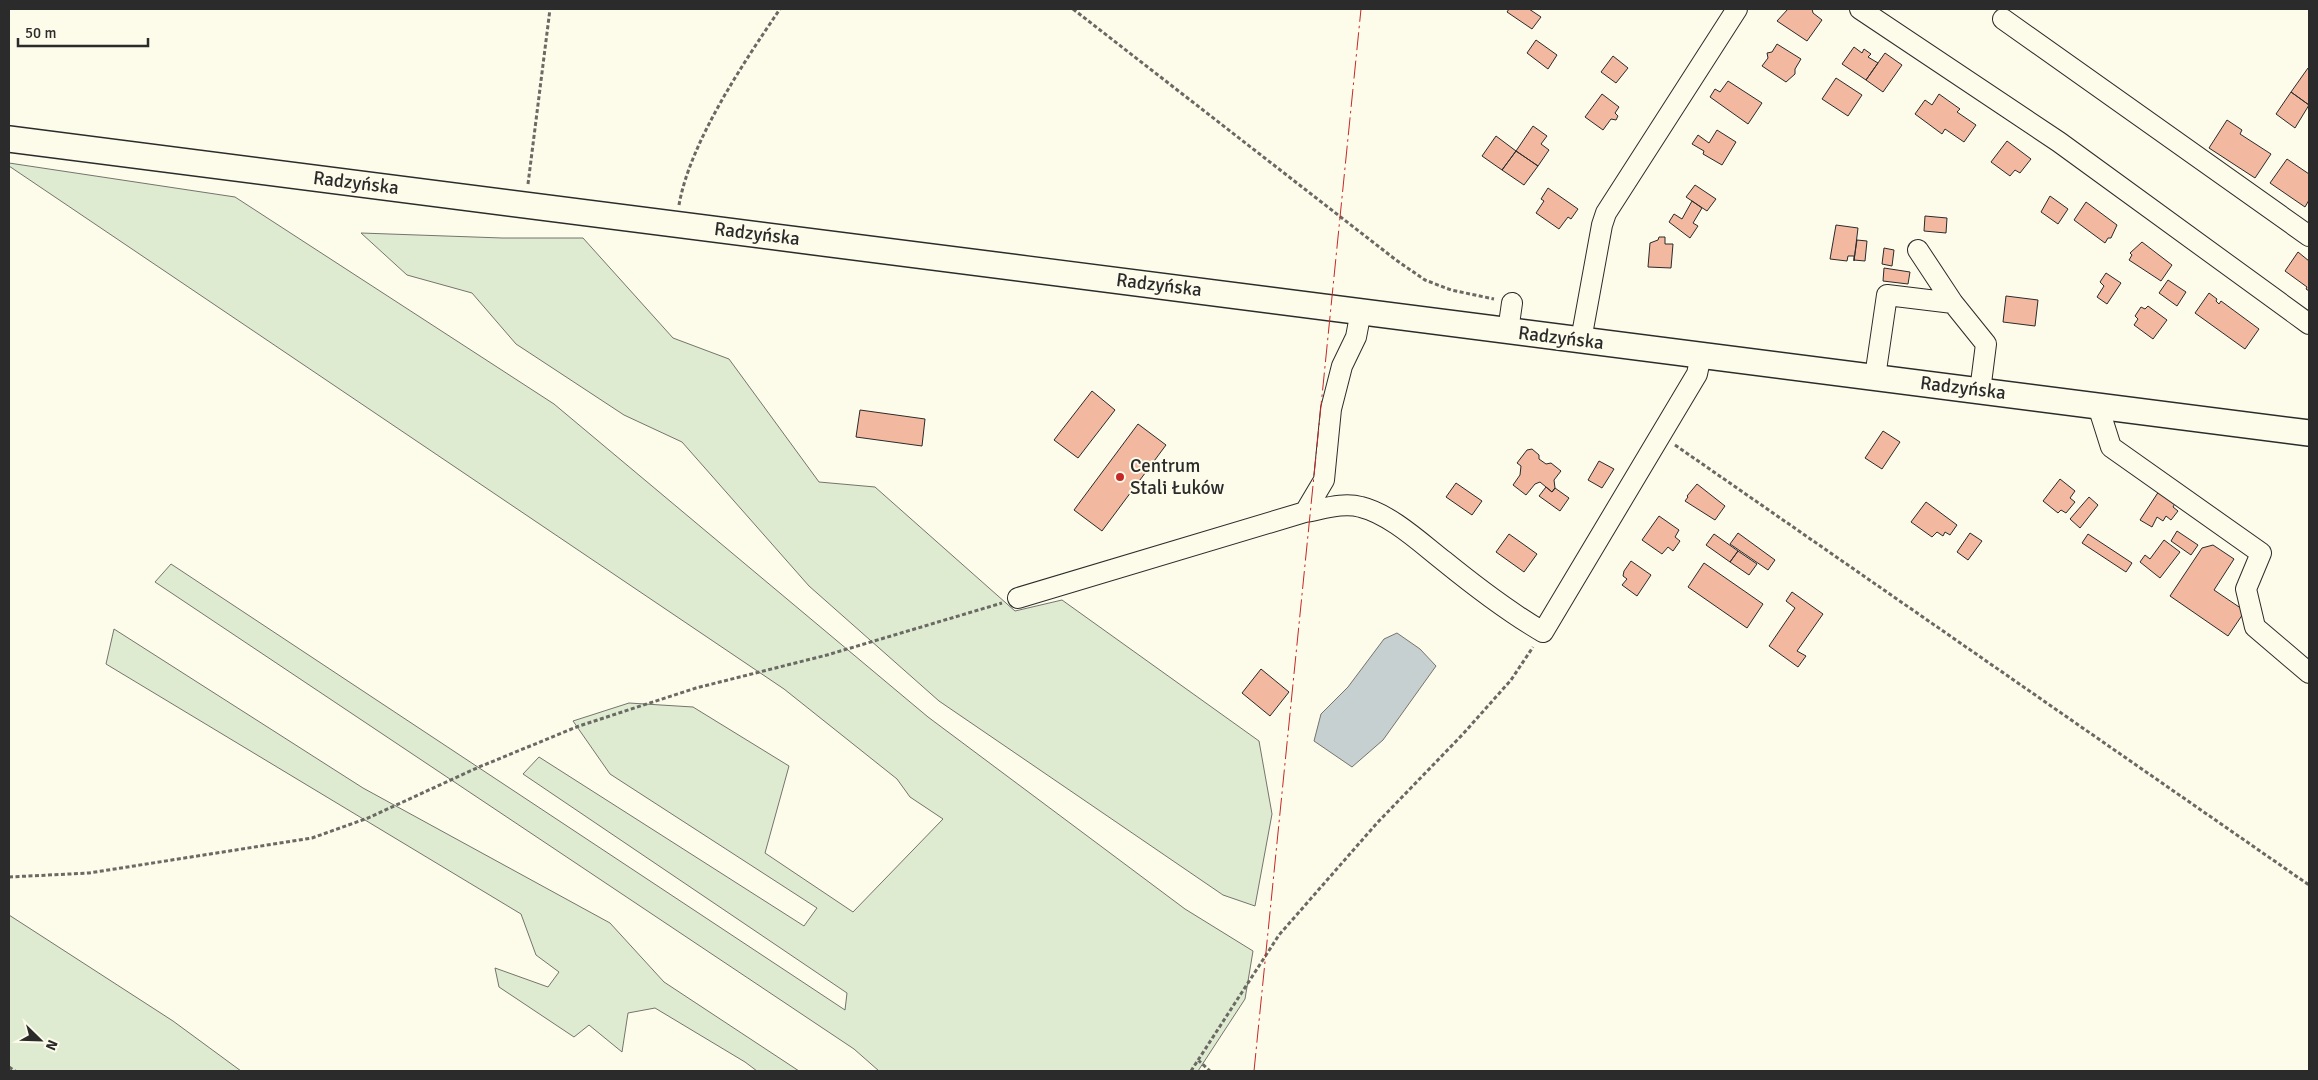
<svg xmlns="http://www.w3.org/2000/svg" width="2318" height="1080" font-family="Signika,sans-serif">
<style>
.green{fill:#deebd1;stroke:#74746e}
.water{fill:#c7d0d0;stroke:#74746e}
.building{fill:#f2b8a0;stroke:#2b2b2b}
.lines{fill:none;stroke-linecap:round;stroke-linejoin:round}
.minor-casing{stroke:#2b2b2b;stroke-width:22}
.major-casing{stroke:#2b2b2b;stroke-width:28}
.path{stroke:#6a6964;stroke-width:3;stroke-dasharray:4 2.5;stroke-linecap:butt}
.minor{stroke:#fdfbea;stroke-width:20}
.major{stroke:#fdfbea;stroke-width:25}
.power{stroke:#c62828;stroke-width:1;stroke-dasharray:18 4 2.5 4;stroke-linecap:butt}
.poi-dot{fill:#c62828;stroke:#fdfbea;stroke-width:2}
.labels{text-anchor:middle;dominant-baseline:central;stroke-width:4;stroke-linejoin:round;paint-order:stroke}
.street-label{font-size:19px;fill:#2b2b2b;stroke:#fdfbea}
.poi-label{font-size:19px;fill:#2b2b2b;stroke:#fdfbea;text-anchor:start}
</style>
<rect width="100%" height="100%" fill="#fdfbea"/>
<path class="green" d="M9,163L235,197L554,404L928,717L1185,909L1253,951L1245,999L1198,1071H879L854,1049L155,582L171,564L845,1010L847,993L523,774L539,757L804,926L817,908L610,774L573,721L629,703L693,707L789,766L765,853L853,912L943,819L910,797L897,779L784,689L9,166Z
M361,233L502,238H583L673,338L729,359L819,482L875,487L1015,611L1062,600L1259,741L1272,814L1255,906L1223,895L939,701L809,586L682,442L624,415L516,344L472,293L407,275Z
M114,629L363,788L610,923L664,982L799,1071H757L745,1062L655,1008L628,1013L622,1052L589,1025L574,1037L499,987L495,968L548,987L559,972L536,955L521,914L106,664Z
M9,915L173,1021L241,1071H9Z"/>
<path class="water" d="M1397,633L1420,649L1436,666L1383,740L1352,767L1314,741L1321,714L1348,687L1384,639Z"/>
<path class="building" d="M1509,9H1529L1541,17L1532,29L1507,12Z
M1788,9H1812L1813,13L1822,20L1807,41L1777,21Z
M1536,40L1557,55L1548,69L1527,53Z
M1777,44L1801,59L1795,69V74L1786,82L1762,66L1768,58L1767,53L1772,52Z
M1854,47L1862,53L1864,49L1871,54L1868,57L1878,63L1866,80L1842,64Z
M1885,53L1902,65L1883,92L1866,80Z
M1613,56L1628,68L1616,83L1601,72Z
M2308,68H2309V105L2291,92Z
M1836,78L1862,95L1848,116L1822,99Z
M1728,81L1762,103L1748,124L1710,97L1715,89L1720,92Z
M2291,92L2309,105L2295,128L2276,114Z
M1602,94L1619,107L1615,113L1618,116L1616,120L1611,119L1603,130L1585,117Z
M1939,94L1960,109L1957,112L1976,125L1964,142L1945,129L1942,134L1915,114L1925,100L1932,105Z
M2227,120L2242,130L2240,134L2271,154L2255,178L2209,148Z
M1533,126L1547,136L1541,144L1549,150L1538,166L1516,151Z
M1717,130L1736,142L1722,165L1703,154L1704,151L1692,144L1698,135L1709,143Z
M1496,136L1516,151L1502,170L1482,156Z
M2007,141L2031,159L2020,173L2015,170L2010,176L1991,162Z
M1516,151L1538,166L1524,185L1502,170Z
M2287,159L2309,174V200L2305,207L2270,183Z
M1695,185L1716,199L1707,211L1686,197Z
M1548,188L1578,209L1571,219L1568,217L1559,229L1536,213L1544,201L1541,199Z
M2050,196L2068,209L2058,224L2041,212Z
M1692,201L1702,208L1693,223L1698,226L1690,238L1669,222L1674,214L1682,219Z
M2086,202L2117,225L2111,238H2108L2105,243L2074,220Z
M1925,216L1947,218L1946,233L1924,231Z
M1836,225L1858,228L1854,261V256H1848L1847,261L1830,259Z
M1659,237H1665V244H1673L1671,268L1648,267L1650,243L1658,240Z
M1857,240L1867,241L1865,261L1854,260Z
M2142,242L2172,265L2161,281L2129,260L2132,255L2130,253Z
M1884,248L1894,250L1892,266L1882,264Z
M2298,252L2309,261V291L2306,289L2307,287L2285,271Z
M1884,268L1910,272L1908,284L1883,281Z
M2106,273L2121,283L2107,304L2097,297L2104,286L2100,282Z
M2168,280L2186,292L2177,306L2159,293Z
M2209,293L2217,299L2216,301L2219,304L2221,301L2259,329L2245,349L2195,313Z
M2006,296L2038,300L2035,326L2003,322Z
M2148,306L2167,320L2153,339L2134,325L2138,319L2135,316L2141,307L2145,309Z
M1092,391L1115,410L1078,458L1054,440Z
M860,410L925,419L922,446L856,437Z
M1138,424L1166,445L1102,531L1074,510Z
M1883,431L1900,442L1882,469L1865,458Z
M1532,449L1539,455V459L1546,464L1551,463L1561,471L1554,480L1555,488L1552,492L1540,482L1535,484L1526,495L1513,485L1520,475L1521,466L1517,463L1527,450Z
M1599,461L1614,469L1602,488L1588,480Z
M2060,479L2075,491L2070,498L2075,502L2066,513L2061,510L2058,513L2043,501Z
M1456,483L1482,501L1472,515L1446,497Z
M1697,484L1725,506L1715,520L1685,501L1688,497L1687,496Z
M1546,487L1552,492L1555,488L1569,498L1560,511L1539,496Z
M2161,488L2177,500L2173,507L2178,511L2171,520L2166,516L2163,521L2157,517L2152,527L2140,520Z
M2089,497L2098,505L2080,528L2070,519Z
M1926,502L1957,525L1950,535L1945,532L1943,536L1937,532L1932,537L1911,522Z
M1659,516L1679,530L1675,537L1680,541L1673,551L1668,547L1662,554L1642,540Z
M2177,531L2198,545L2191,555L2171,541Z
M1738,533L1775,560L1768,570L1730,544Z
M1970,533L1982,541L1968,560L1957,552Z
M1509,534L1537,554L1524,572L1496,552Z
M1714,534L1738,551L1730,562L1706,545Z
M2088,534L2132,563L2126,572L2082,543Z
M2164,540L2180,552L2160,578L2140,562L2145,555L2150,559Z
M2213,545L2234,559L2214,590L2245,611L2228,636L2170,596L2202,548Z
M1738,551L1757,564L1749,575L1730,562Z
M1631,561L1651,575L1637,596L1622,585L1627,579L1623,576L1624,571Z
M1704,563L1763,604L1747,628L1688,587Z
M1792,592L1823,614L1797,651L1806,656L1798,667L1769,646L1795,608L1786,601Z
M1261,669L1289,692L1270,716L1242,693Z"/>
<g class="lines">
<g class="minor-casing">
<path id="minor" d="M1860,9L2059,142L2309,324
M2003,19L2309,236
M1918,250L1953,303L1986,344L1980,391
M1508,331L1512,303
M1581,340L1602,225L1606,213L1737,9
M1875,377L1887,295L1953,303
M2098,406L2111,447L2261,553L2246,589L2255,627L2309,673
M1305,512L1324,480L1331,409L1342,366L1356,337L1361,311
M1018,598L1305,512C1323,509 1343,502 1361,507C1390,514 1421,543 1444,561C1476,587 1507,611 1543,632L1697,374L1701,355"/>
</g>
<g class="major-casing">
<path id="major" d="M9,139L2309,433"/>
</g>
<path class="path" d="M1073,9L1396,260L1425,280L1451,290L1494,299
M528,184L550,9
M679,205C690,142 744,62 780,9
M1675,445L2309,885
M9,877L89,873L312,838L368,818L479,767L579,726L696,688L827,655L1002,603
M1198,1060L1210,1071
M9,1067L15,1071
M1191,1071L1279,935L1377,823L1463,734L1511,680L1533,647"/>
<use href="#minor" class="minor"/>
<use href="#major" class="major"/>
<path class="power" d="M1254,1071L1361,9"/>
</g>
<circle class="poi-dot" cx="1120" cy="477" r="5"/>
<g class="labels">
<g class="street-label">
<text transform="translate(356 183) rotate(7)">Radzyńska</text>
<text transform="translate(757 234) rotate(7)">Radzyńska</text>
<text transform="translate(1159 285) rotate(7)">Radzyńska</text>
<text transform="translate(1561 338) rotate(7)">Radzyńska</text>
<text transform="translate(1963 388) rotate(7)">Radzyńska</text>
</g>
<g class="poi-label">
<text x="1130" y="466">Centrum<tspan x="1130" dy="22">Stali Łuków</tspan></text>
</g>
</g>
<rect width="2318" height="1080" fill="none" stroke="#2b2b2b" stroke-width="20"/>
<g transform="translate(40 1040) rotate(113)" stroke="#fdfbea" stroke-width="4" paint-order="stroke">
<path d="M0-4L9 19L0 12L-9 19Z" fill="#2b2b2b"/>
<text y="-8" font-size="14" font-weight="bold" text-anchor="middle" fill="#2b2b2b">N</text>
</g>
<path d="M18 38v8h130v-8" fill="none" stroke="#2b2b2b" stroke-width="2.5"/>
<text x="25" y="38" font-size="15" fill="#2b2b2b" stroke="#fdfbea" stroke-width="4" paint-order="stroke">50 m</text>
</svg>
